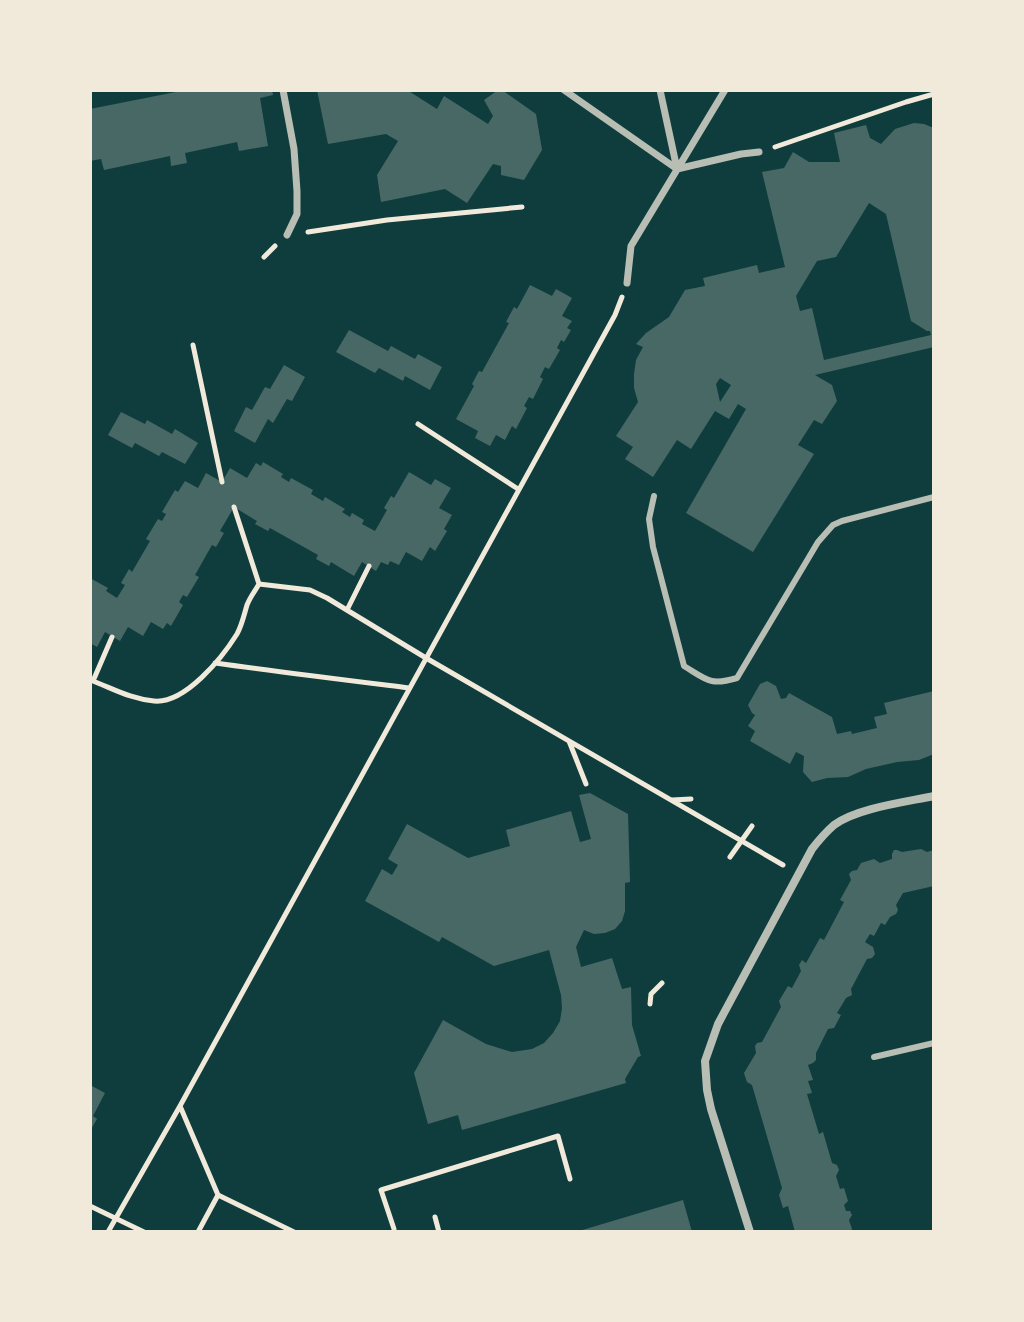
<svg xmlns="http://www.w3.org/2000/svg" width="1024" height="1322" font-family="'PT Sans Narrow',sans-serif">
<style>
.building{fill:#486865;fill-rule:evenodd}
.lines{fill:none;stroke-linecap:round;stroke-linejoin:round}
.path{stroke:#f1e9da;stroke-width:5}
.service{stroke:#b8beb3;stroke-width:6}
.pedestrian{stroke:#b8beb3;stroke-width:7}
.minor{stroke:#b8beb3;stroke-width:8}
</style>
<rect width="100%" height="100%" fill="#0f3d3e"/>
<path class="building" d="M186,90H272L273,95L260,98L268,146L239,151L237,142L185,153L187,163L171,166L170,156L104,170L101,159L90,161V109Z
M317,90H407L437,109L444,96L488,124L493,116L484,100L498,90H502L536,114L542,150L524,180L501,175V166L493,164L467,203L445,189L381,202L377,175L398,141L386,134L328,144Z
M914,123L924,124L934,128V347L815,375L832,385L837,401L822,424L814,420L798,445L814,454L753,552L686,513L746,409L738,404L729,419L715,411L691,449L677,440L653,477L625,459L633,447L616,436L638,402L634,388V374L636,360L643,347L636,344L646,333L669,317L685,290L705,286L703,278L757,265L759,273L785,267L762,172L784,168L793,152L809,162H840L834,133L866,125L870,138L881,144L895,129ZM869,203L886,214L911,321L927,331H930L931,335L824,360L812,308L800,311L796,296L817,261L836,257ZM720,378L731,385L720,402L716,384Z
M530,285L552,296L556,289L572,298L562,316L572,321L567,328L571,330L564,342L561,340L557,348L560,350L549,369L545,367L540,377L543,379L533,399L529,397L524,406L527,408L516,429L512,426L505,440L496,435L490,446L475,438L478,431L456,419L474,386L472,384L479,371L482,372L509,323L506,322L514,307L517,309Z
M349,330L388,351L391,346L415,359L418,354L442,367L430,390L405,376L403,381L379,368L375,373L336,352Z
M284,365L305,377L292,401L287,399L273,423L268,419L255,443L234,431L246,407L252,410L265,387L270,389Z
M121,412L145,424L147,420L172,434L175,429L198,443L185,464L162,452L159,456L135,443L132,448L108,435Z
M263,462L283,474L281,477L289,482L291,478L313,490L311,494L323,501L325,497L345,509L342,512L350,517L352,513L364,520L362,524L375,531L387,510L384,508L391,496L394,498L409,472L431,485L435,479L451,488L439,508L452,515L444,529L447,531L435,551L430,547L422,561L406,552L399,565L390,561L388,565L381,562L376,571L362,562L354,576L331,562L329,566L316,559L318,555L270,528L268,531L255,524L257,521L234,507L220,531L224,533L216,547L212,545L195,575L199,577L187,597L183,595L179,602L183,605L171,626L167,623L163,629L151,622L143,636L128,627L120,641L105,632L97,647L90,643V578L108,588L106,591L117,598L125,585L121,583L129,569L132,572L150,541L146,539L158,519L162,521L166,514L162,512L175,490L178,492L185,481L198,488L206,473L222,482L230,468L247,478L256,463L261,466Z
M767,681L776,686L781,699L786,698L789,693L832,717L837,734L851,731L852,734L877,728L874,717L887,714L884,703L934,691V754L919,760L897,762L866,769L848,777L827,778L812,782L803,772L804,756L796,752L790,764L750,741L755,731L748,726L755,715L752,713L748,705L760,684Z
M590,793L628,814L630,882L625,883V911L622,921L615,929L605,933L594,934L584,930L576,947L581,967L612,958L622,989L631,987L632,1025L641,1056L638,1057L625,1079L626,1083L462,1130L458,1115L428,1124L414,1073L443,1020L486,1044L512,1052L532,1049L544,1043L553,1033L560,1021L562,1008L561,995L549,950L494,966L442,937L439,942L365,901L382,869L392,875L398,865L388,859L407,824L468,858L510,846L506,830L571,811L580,842L591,839L579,795Z
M921,849L927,852L934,850V886L903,893L896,905L898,910L896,914L890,917L885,925L881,923L874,936L870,934L865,942L873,947L875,954L872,958L867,959L851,989L852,995L846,998L837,1013L841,1015L834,1028L828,1029L816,1053V1060L813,1063L808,1065L813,1080L808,1081L812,1093L807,1094L819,1134L823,1132L832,1163L837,1165L839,1170L836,1176L840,1189L844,1188L848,1201L844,1205L846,1211H850L852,1215L849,1220L852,1229L850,1232H795L788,1206L783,1208L779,1195L782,1188L752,1085L747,1082L744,1073L756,1053L755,1046L757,1043L762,1042L781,1007L779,1001L788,986L792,988L801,971L799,965L802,960L806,963L820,938L824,940L844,902L840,900L851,880L849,874L852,871L857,870L861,863L874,859L880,863L892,859V854L894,850H897L902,852Z
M90,1085L105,1093L93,1116L97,1119L90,1131Z
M683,1200L692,1232H579V1231Z"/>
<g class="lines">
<path class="path" d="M775,147L906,102L934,94
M308,232L387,220L522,207
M264,257L275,246
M193,345L222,482
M418,424L518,489
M234,507L259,584
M259,584L310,590L327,598L426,658L783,865
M347,610L369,566
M215,663C280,672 345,680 409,688
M90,680C112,688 130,699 154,701C185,704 222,658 237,634C242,625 244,615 247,605C250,597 255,591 259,584
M93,681L112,637
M569,741L586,784
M672,800L691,799
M730,857L752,826
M650,1004L651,994L662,983
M180,1106L218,1195
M90,1206L144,1232
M435,1217L439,1232
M394,1229L381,1190L558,1136L570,1179
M108,1232L180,1106L615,315L622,297
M198,1232L218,1195L294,1232"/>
<path class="service" d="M654,496L649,519L653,547L684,666C707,680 710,686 737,678L818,542L833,525L842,521L934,497
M874,1057L934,1043"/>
<path class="pedestrian" d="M283,90L294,149L297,191V214L287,235
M564,90L677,169
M660,90L677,169
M677,169L741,154L759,152
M627,283L631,246L725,90"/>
<path class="minor" d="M750,1232L711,1109L707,1090L705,1061L718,1024L812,849C819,840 826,832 834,825C857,808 906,802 934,796"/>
</g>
<rect width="1024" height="1322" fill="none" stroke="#f1e9da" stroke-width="184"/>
</svg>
